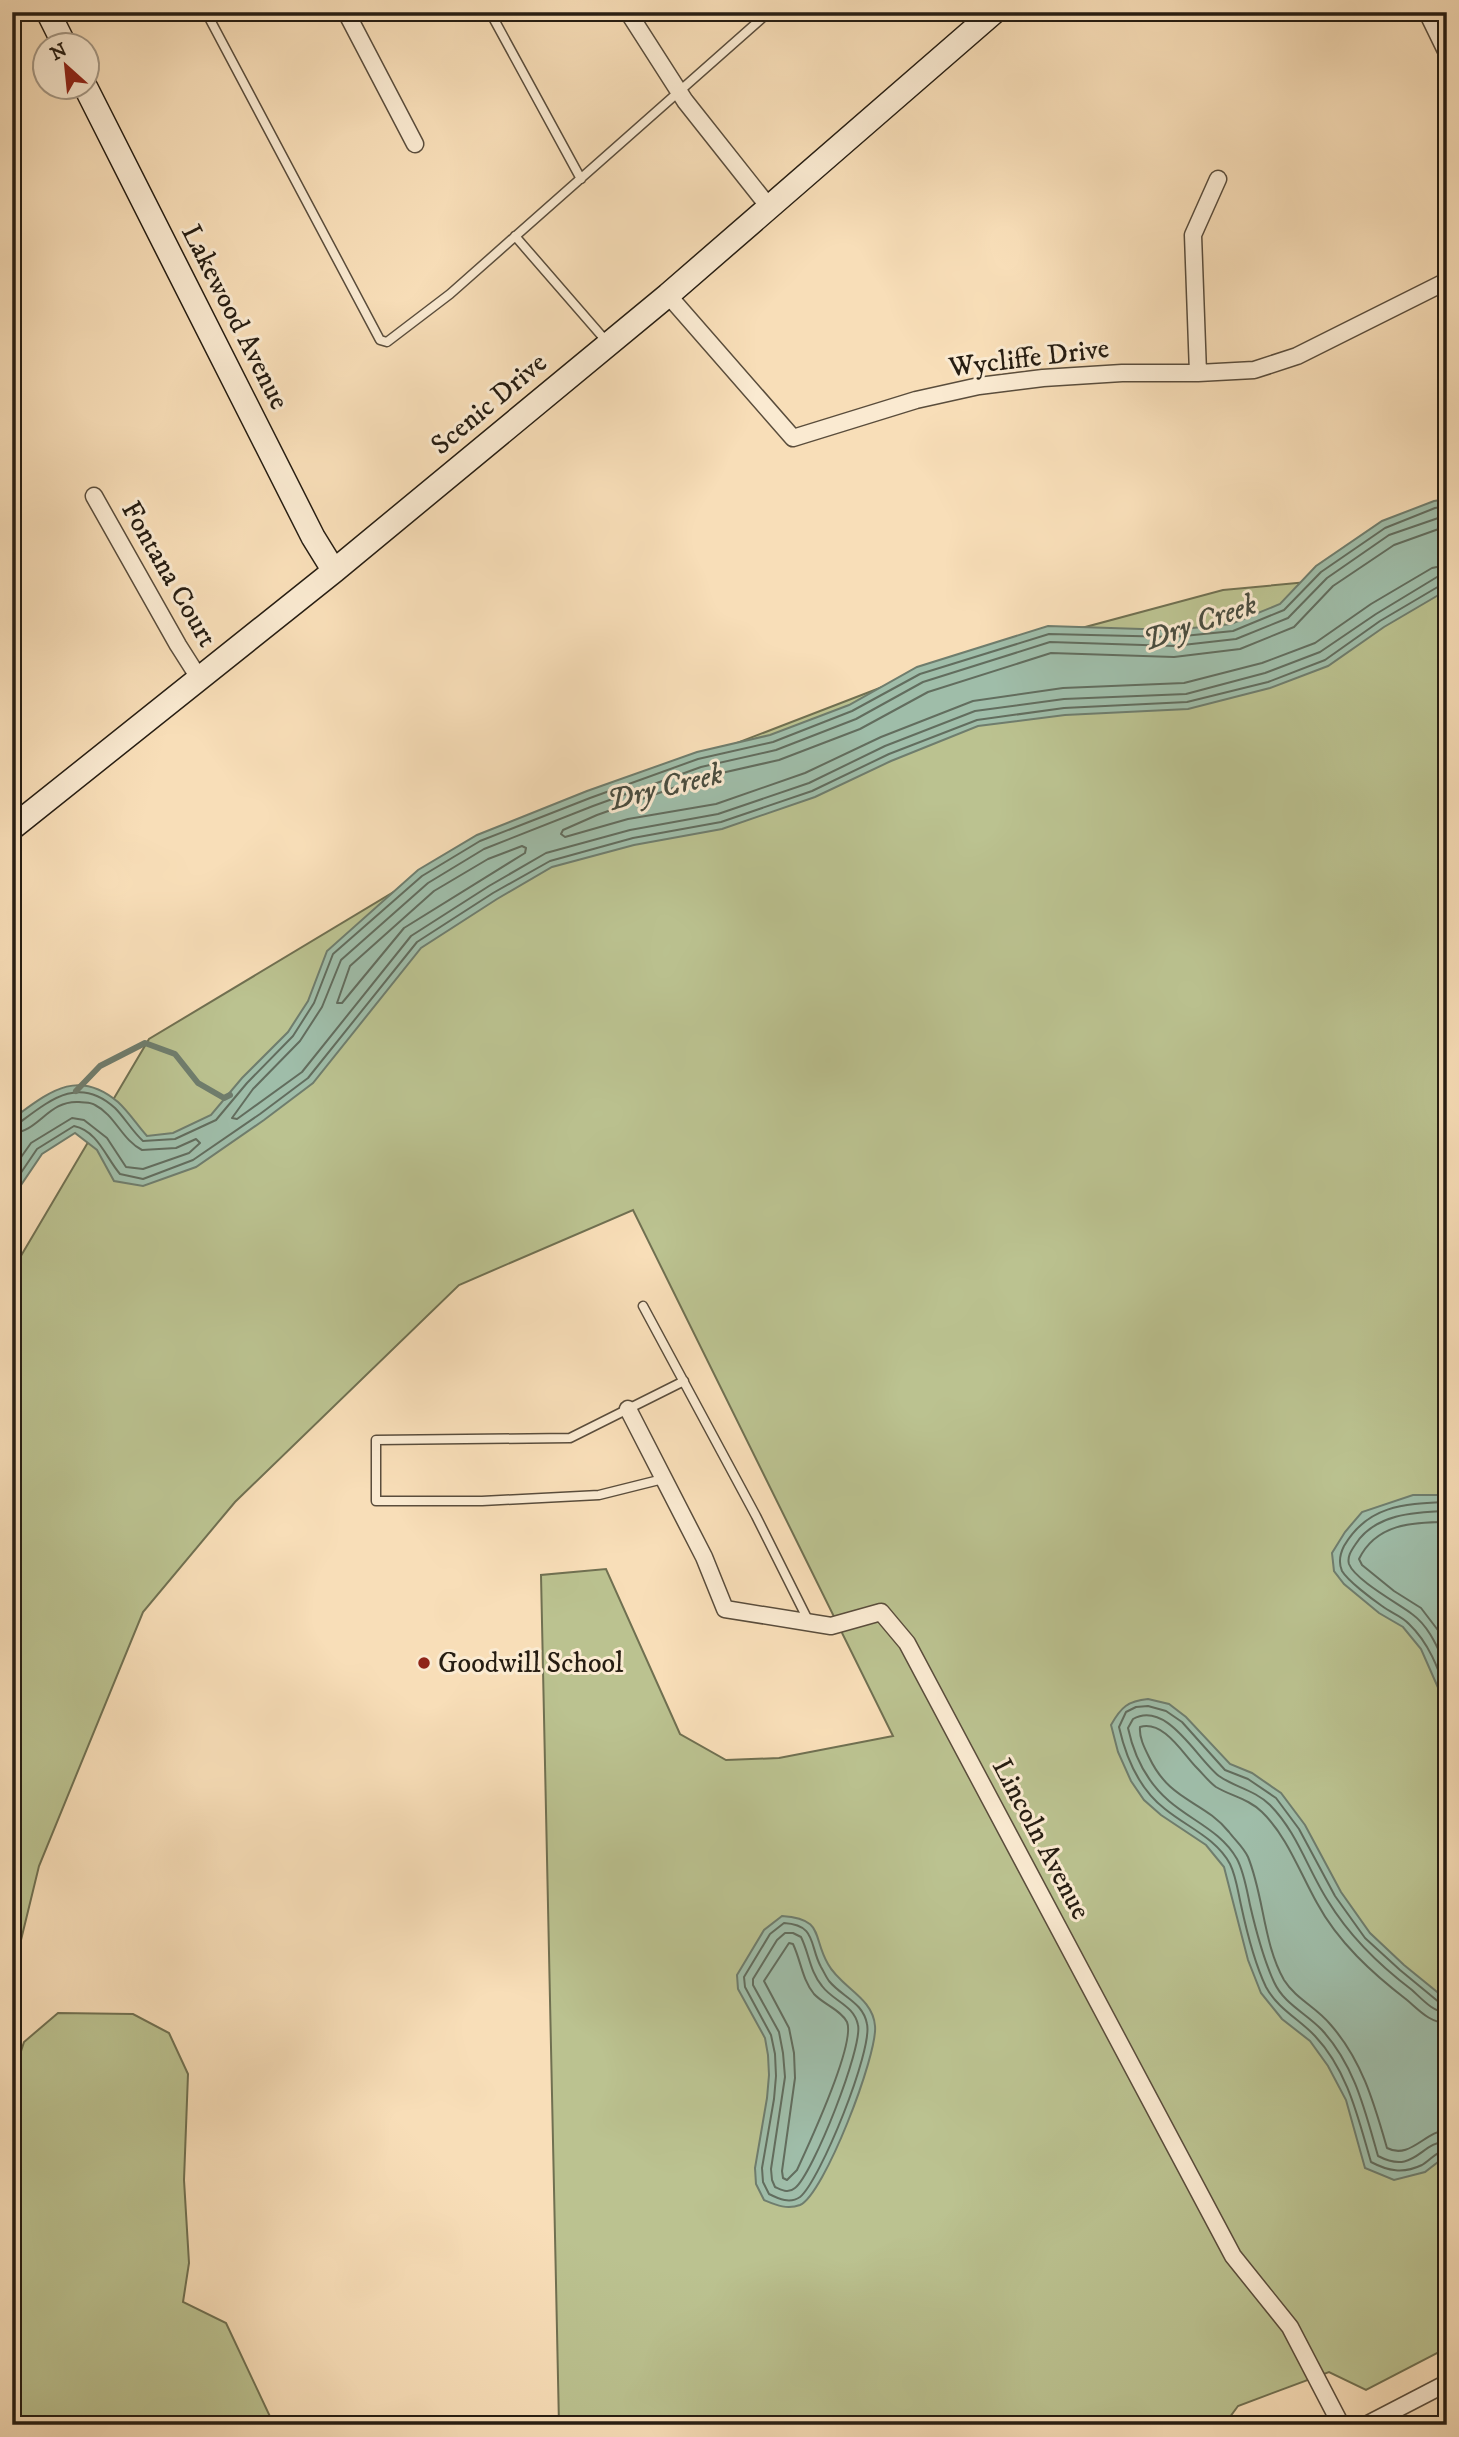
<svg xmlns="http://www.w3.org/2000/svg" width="1459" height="2437" font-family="'IM FELL DW Pica',serif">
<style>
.green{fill:#bbc290;stroke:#707051;stroke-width:2}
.water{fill:#9fbda9;stroke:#6f7d6d;stroke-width:2}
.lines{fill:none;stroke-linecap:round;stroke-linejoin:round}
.shore{stroke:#626d5e;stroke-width:2}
.stream{stroke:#6f7d6d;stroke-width:6}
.lane-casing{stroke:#5a4d3c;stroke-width:11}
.street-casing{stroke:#5a4d3c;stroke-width:19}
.secondary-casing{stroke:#261d12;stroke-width:26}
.lane{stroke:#faead1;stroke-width:8}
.street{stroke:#faead1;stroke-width:16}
.secondary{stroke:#faead1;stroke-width:23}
.poi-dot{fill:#8f2418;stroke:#faead1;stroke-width:2.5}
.labels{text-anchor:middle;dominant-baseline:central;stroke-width:6;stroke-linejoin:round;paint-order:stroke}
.street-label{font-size:28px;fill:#261d12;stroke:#faead1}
.poi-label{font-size:28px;fill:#261d12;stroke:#faead1;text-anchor:start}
.water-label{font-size:30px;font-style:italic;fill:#4a4d3f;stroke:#faead1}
</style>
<rect width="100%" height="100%" fill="#f8deb8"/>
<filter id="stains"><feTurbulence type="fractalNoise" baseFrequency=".00286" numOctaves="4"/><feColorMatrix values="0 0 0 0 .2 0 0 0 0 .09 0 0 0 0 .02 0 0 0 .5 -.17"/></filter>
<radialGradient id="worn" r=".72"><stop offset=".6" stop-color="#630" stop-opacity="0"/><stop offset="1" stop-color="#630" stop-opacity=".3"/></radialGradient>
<path class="green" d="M1447,559V2348L1366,2390L1329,2372L1238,2406L1224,2425H559L541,1575L606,1569L680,1734L726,1760L779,1758L893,1736L633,1210L459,1285L235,1502L143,1612L39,1866L12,1977V1271L149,1039L472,845L929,669L1223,590L1426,571Z
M58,2013L133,2014L169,2033L188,2074L184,2180L189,2263L183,2302L226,2323L274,2425H12V2079L24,2042Z"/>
<path class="water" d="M1447,499V590L1384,627L1328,666L1270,688L1188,709L1065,715L978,726L891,761L815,797L722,829L634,845L552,867L497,899L421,948L313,1083L264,1120L196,1167L143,1186L114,1181L97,1150L75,1133L42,1154L15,1194L12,1203V1119C48,1093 77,1067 118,1102C129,1112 137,1125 147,1136L173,1133L211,1115L242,1078L288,1032L308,1001L327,951L418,870L477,835L587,791L697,752L770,735L849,705L917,667L1048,626L1173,630L1231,624L1280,604L1316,566L1382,521L1434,501Z
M1413,1495H1447V1708L1421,1649L1403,1627L1379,1613L1344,1584L1334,1571L1332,1553L1345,1532L1362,1512Z
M1148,1699L1169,1704L1186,1717L1230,1764L1252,1773L1281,1793L1305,1825L1341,1892L1370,1933L1404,1965L1447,2000V2155L1425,2172L1394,2180L1365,2168L1346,2100L1328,2066L1310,2041L1282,2019L1261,1993L1248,1960L1224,1867L1206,1845L1161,1815L1144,1800L1131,1781L1118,1752L1111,1725C1121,1707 1128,1701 1148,1699Z
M782,1916C825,1919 812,1937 828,1964C840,1987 873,1997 875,2026C878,2054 824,2195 800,2205C787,2210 776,2205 764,2200L756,2184L755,2168L767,2098L769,2075L768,2055L765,2038L738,1989L737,1975L764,1930Z"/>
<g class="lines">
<path class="shore" d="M1447,515L1389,535L1327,578L1288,618L1236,639L1174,646L1050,642L923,682L856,719L776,750L701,767L593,806L484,849L428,883L341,960L322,1007L300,1041L253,1089L232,1118L237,1119L302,1072L411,936L489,886L546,853L630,830L718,814L809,783L885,746L975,711L1064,699L1186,694L1265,673L1320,652L1376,614L1437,577L1447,575
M1447,526L1394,545L1333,586L1294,627L1240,649L1174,657L1051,653L928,692L860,729L779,760L704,777L597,815L563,830L561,834L565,837L628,819L716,804L805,773L881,737L973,701L1063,688L1184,683L1262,663L1315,643L1371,604L1432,568L1447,565
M522,846L526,848L525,853L404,928L342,1003H337L350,966L434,891L488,859Z
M12,1124L19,1123C50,1100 79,1075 115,1108C125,1118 132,1131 143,1141L175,1139L216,1120L247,1083L293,1036L314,1003L333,954L422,876L480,841L590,798L698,759L773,742L852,711L920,674L1049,634L1174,637L1233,631L1284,610L1321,572L1385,528L1435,508L1447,506
M12,1133C39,1132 48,1100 79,1102C85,1103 91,1102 95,1105C115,1115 122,1140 142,1150L176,1148L196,1139L200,1143L189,1153L143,1169L126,1167L107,1138L84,1120L72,1118L31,1143L12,1170
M12,1186L37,1149L74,1126C98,1131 106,1158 120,1174L143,1179L193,1160L260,1114L308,1078L417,942L493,893L550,861L633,838L721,822L812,791L889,754L977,720L1064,708L1187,702L1268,682L1325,660L1380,621L1441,585L1447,584
M1447,1502C1404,1504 1368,1505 1344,1546C1340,1554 1338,1562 1342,1571C1348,1581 1372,1599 1382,1606C1391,1613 1402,1616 1409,1624C1429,1643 1438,1668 1447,1694
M1447,1511C1414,1512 1374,1514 1355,1545C1351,1551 1347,1557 1349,1564C1355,1580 1399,1604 1412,1614C1430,1627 1438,1649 1447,1668
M1447,1522C1412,1522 1376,1524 1359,1559L1362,1565L1394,1591L1421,1608L1447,1642
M784,1923C817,1925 809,1945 821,1967C824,1972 826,1977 829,1981C842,1997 863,2002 867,2024C873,2050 820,2181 800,2197C790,2204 779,2199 769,2194L763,2182L762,2168L774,2099L776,2076L775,2054L771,2035L745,1987L744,1977L770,1934Z
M785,1933H793L801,1937C809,1953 810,1972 822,1986C833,2001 854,2005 858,2025C863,2047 813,2174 795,2188C788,2194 782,2190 775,2187L772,2180L771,2169L785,2077L783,2053L779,2032L753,1985V1979L777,1940Z
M789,1943L793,1944C801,1961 802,1979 814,1994C823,2004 841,2010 847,2022C856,2044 808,2146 797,2170L787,2180L783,2178L782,2171L795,2078L794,2053L789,2028L764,1981Z
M1447,2004L1440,2003L1400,1970L1365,1938L1335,1896L1299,1829L1276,1798L1248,1779L1225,1770L1182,1722L1166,1711L1148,1706L1136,1707L1126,1712L1119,1727C1126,1758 1139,1789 1165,1809C1187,1827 1216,1838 1230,1864C1236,1876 1238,1892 1241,1905C1247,1933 1254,1962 1266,1987C1278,2009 1299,2019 1315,2036C1348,2071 1358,2118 1371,2162C1388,2171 1403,2174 1422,2165C1431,2160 1436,2151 1447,2150
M1447,2013C1433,2012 1422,1999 1412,1990C1379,1965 1350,1937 1328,1901C1308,1870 1297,1832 1270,1805C1255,1790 1234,1787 1219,1776C1197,1759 1167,1700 1133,1719L1128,1728C1134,1756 1147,1782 1169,1801C1192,1821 1221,1831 1237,1859C1244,1872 1247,1891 1250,1905C1256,1931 1263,1958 1274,1982C1284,2004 1306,2013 1322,2030C1355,2066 1365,2111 1378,2156C1415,2175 1419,2143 1447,2141
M1447,2023C1430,2023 1419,2010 1407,2000C1372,1973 1338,1942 1317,1903C1300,1873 1287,1836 1262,1812C1249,1799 1231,1796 1216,1787C1209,1782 1203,1774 1197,1768C1183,1754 1164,1720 1140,1727C1139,1737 1144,1747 1149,1757C1170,1802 1203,1800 1229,1832C1235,1840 1244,1848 1248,1857C1264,1896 1263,1943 1284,1980C1296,1999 1316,2007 1330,2024C1362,2060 1374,2103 1387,2148C1410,2160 1425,2131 1447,2130"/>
<path class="stream" d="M76,1091L100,1066L145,1043L175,1054L198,1083L224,1098L230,1095"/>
<g class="lane-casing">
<path id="lane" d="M206,12L380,340L387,342L450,294L769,12
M490,12L581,179
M515,236L607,342
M643,1306L756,1516L809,1622
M663,1479L599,1495L482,1501H376V1440L570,1438L684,1381"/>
</g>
<g class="street-casing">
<path id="street" d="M346,12L415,144
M628,12L685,101L769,207
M1427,12L1447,53
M668,295L793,438L916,400L979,386L1043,378L1122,373H1198L1254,370L1297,356L1447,281
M1198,373L1193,235L1218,179
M94,496L178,645L199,678
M628,1409L704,1557L725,1609L831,1626L881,1612L907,1643L1233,2256L1290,2327L1341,2425
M1366,2425L1447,2383"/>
</g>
<g class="secondary-casing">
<path id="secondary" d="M48,12L65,46
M86,88L313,537L334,571
M12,828L334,571L668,295L994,12"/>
</g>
<use href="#lane" class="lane"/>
<use href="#street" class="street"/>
<use href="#secondary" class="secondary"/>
</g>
<circle class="poi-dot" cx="424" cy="1663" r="7"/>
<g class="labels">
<g class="street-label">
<text transform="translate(235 317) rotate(63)">Lakewood Avenue</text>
<text transform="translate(1029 358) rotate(-7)">Wycliffe Drive</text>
<text transform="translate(489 404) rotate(-40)">Scenic Drive</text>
<text transform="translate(169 574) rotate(60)">Fontana Court</text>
<text transform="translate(1041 1839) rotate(62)">Lincoln Avenue</text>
</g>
<g class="poi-label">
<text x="438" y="1663">Goodwill School</text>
</g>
<g class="water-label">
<text transform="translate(1200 623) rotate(-19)">Dry Creek</text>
<text transform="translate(665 788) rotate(-14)">Dry Creek</text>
</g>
</g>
<rect width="1459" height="2437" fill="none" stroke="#f8deb8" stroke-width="42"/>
<rect x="14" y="14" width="1431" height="2409" fill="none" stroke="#261d12" stroke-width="3.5"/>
<rect x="21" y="21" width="1417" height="2395" fill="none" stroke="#261d12" stroke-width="2"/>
<g transform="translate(66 66) rotate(333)"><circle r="33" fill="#faead1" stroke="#a59885" stroke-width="2"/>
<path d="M0-5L12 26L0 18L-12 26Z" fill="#8f2418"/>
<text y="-10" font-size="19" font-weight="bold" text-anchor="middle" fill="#261d12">N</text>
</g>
<rect width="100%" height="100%" filter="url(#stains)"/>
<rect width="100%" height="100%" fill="url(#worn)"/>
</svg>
